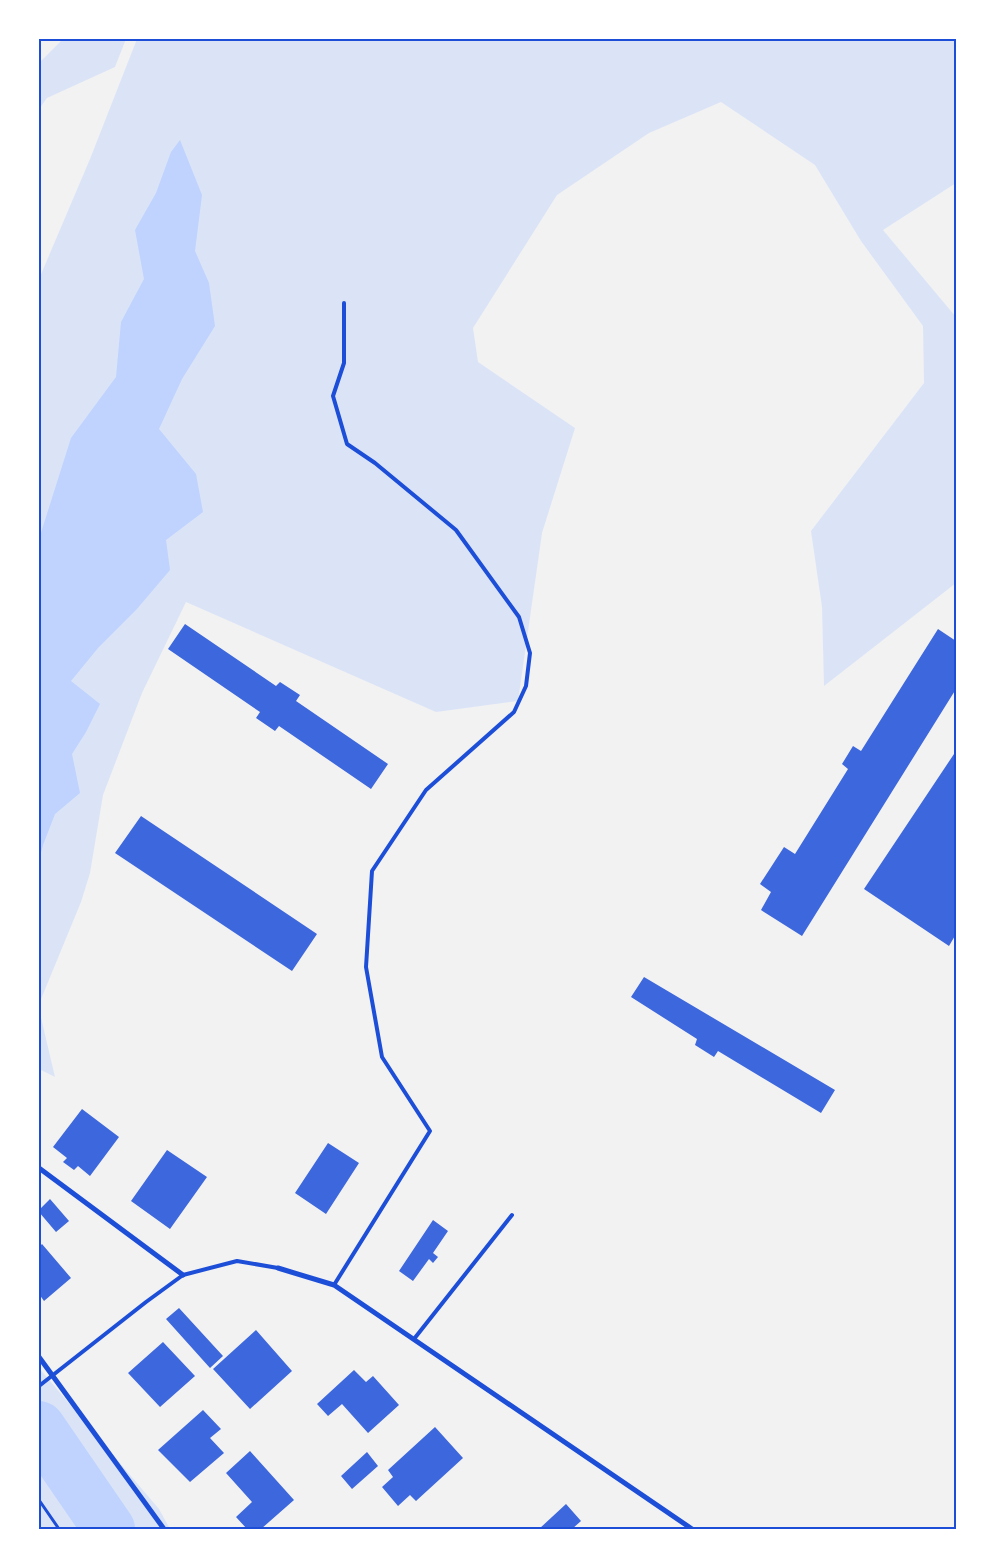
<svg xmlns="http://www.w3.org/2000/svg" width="995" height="1568" font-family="Figtree,sans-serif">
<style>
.green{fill:#dbe4f7}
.water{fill:#bfd3fe}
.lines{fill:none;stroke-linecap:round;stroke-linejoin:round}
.river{stroke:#bfd3fe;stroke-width:52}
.building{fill:#3d67dc}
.path{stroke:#1d4ed8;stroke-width:3}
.service{stroke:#1d4ed8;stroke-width:4}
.minor{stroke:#1d4ed8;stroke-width:5}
.neatline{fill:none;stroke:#1d4ed8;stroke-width:2}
</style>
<rect width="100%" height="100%" fill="#f2f2f2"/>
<path class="green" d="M63,39H126L115,67L47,98L39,109V63Z
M137,39H956V183L883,230L956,317V583L824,686L822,607L811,531L924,383L923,326L861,241L815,165L721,102L649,133L557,195L473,328L478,362L575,428L542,533L518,701L436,712L186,602L142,693L103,795L90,873L81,902L39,1004V279L90,159Z
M39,1009L55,1077L39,1069Z
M39,1368L159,1509L170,1529H39Z"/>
<path class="water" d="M180,140L202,195L195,251L209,283L215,326L182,379L159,429L196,474L203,512L166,540L170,570L136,610L98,648L71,681L100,704L86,732L72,754L80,793L55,814L43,845L39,860V539L71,438L116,377L121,322L144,279L135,230L156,193L171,152Z"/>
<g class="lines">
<path class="river" d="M39,1427L109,1529"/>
</g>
<path class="building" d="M185,624L276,686L280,682L300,695L296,701L388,764L371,789L279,726L275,731L256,718L260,712L168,649Z
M938,629L956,641V689L802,936L761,910L771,892L760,884L784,847L795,854L848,769L842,764L853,746L861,751Z
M956,751V934L949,946L864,889Z
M141,816L317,934L292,971L115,853Z
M644,977L835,1090L821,1113L718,1051L714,1057L695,1045L697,1039L631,997Z
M82,1109L119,1137L90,1176L78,1166L74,1170L63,1162L67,1158L53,1147Z
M328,1143L359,1163L326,1214L295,1193Z
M167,1150L207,1177L170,1229L131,1201Z
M50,1199L69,1221L56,1232L39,1212V1210Z
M433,1220L448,1231L433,1253L438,1257L433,1263L429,1259L413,1281L399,1271Z
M42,1244L71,1278L44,1301L39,1294V1247Z
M179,1308L223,1356L210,1368L166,1319Z
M256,1330L292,1371L250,1409L213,1369Z
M163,1342L195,1376L160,1407L128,1373Z
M354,1370L366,1382L373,1376L399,1405L368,1433L342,1404L328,1416L317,1404Z
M203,1410L221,1429L210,1438L224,1453L190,1482L158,1450Z
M435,1427L463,1458L416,1501L410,1495L398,1506L382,1487L393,1477L388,1470Z
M250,1451L294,1500L261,1529H247L236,1517L252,1502L226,1473Z
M367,1452L378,1466L352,1489L341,1476Z
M566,1504L581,1521L572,1529H539Z"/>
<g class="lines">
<path class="path" d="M39,1500L59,1529"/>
<path class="service" d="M334,1285L430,1131L382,1057L366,967L372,871L426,790L514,712L526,686L530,653L519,617L456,530L375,463L347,444L333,396L344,363V303
M414,1339L512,1215
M39,1386L146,1302L183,1275L237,1261L278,1268"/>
<path class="minor" d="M39,1168L183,1275
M278,1268L334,1285L692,1529
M39,1357L164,1529"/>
</g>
<rect width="995" height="1568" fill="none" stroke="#ffffff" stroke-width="80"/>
<rect x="40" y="40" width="915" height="1488" class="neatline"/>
</svg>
